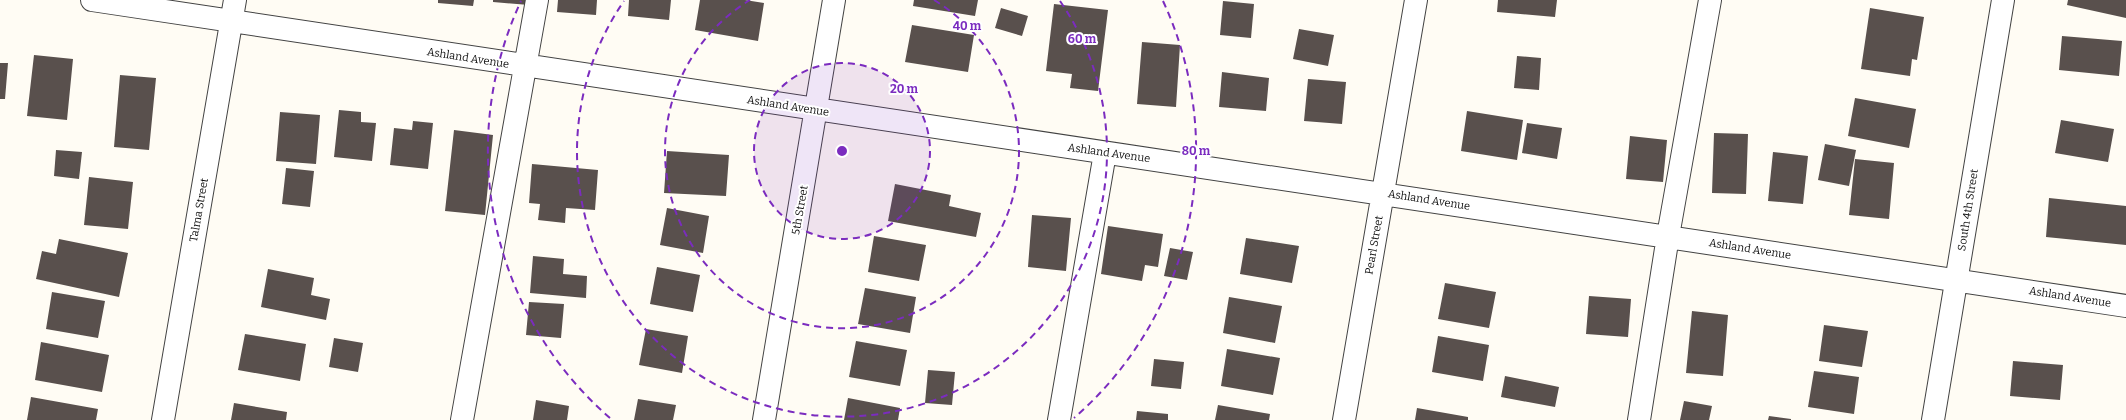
<svg xmlns="http://www.w3.org/2000/svg" width="2126" height="420" font-family="Bitter,serif">
<style>
.building{fill:#59504d}
.lines{fill:none;stroke-linecap:round;stroke-linejoin:round}
.minor-casing{stroke:#434343;stroke-width:24}
.minor{stroke:#fff;stroke-width:22}
.ring{fill:none;stroke:#7b2cbf;stroke-width:2;stroke-dasharray:7 5}
.labels{text-anchor:middle;dominant-baseline:central;stroke-width:4;stroke-linejoin:round;paint-order:stroke}
.street-label{font-size:11px;fill:#101010;stroke:#fff}
.centre{fill:#7b2cbf;stroke:#fff;stroke-width:2}
.ring-label{font-size:12px;text-anchor:middle;font-weight:bold;fill:#7b2cbf;stroke:#fff;stroke-width:4;stroke-linejoin:round;paint-order:stroke}
</style>
<rect width="100%" height="100%" fill="#fffcf4"/>
<path class="building" d="M438,0H474L473,6L438,3Z
M493,0H529V5L493,2Z
M558,0H597L596,15L557,12Z
M629,0H671L669,20L628,16Z
M700,0H745L764,3L758,41L695,30Z
M914,0H978L975,16L913,6Z
M1498,0H1557L1555,17L1497,12Z
M2068,0H2126V18L2067,5Z
M1223,1L1254,4L1251,38L1220,35Z
M1054,4L1108,10L1098,91L1070,88L1072,74L1046,71Z
M1001,8L1028,16L1022,36L995,28Z
M1870,8L1924,17L1917,60L1912,59L1910,76L1861,69Z
M912,25L974,35L968,72L905,62Z
M1299,29L1334,35L1328,66L1293,59Z
M2062,36L2122,41L2119,76L2059,70Z
M1142,42L1180,45L1176,107L1137,104Z
M34,55L73,59L67,120L27,116Z
M1517,56L1541,58L1539,90L1514,88Z
M0,63H8L5,99H0Z
M1222,72L1269,78L1266,111L1219,107Z
M120,75L156,78L149,150L114,147Z
M1308,79L1346,82L1342,124L1304,121Z
M1855,98L1916,109L1909,148L1848,136Z
M339,110L361,112V122L376,123L372,161L334,157Z
M1467,111L1523,120L1517,160L1461,151Z
M280,112L320,115L316,164L276,161Z
M2061,120L2114,129L2108,162L2055,153Z
M413,121L433,123L428,169L390,165L394,128L412,130Z
M1527,123L1562,128L1557,159L1522,153Z
M454,130L493,135L485,215L445,211Z
M1714,133L1748,134L1746,194L1712,193Z
M1630,136L1667,140L1663,182L1626,179Z
M1825,144L1856,150L1849,186L1818,180Z
M56,150L82,152L79,179L54,176Z
M667,151L729,155L726,196L664,193Z
M1773,152L1808,156L1803,204L1768,201Z
M1855,159L1894,163L1889,219L1849,215Z
M532,164L598,170L595,210L566,208L565,223L538,220L540,204L529,203Z
M286,168L314,171L310,207L282,204Z
M89,177L133,182L128,229L84,225Z
M895,184L951,195L949,206L981,213L976,237L888,221Z
M2049,198L2126,206V245L2046,237Z
M667,208L709,216L703,253L660,245Z
M1032,215L1071,218L1066,271L1028,267Z
M1108,226L1163,234L1158,267L1145,265L1142,281L1101,274Z
M874,236L926,245L919,281L868,272Z
M1246,238L1299,246L1292,283L1240,274Z
M59,239L128,253L119,297L36,279L42,251L56,254Z
M1170,248L1193,252L1187,280L1164,276Z
M533,256L564,259L563,274L587,276L586,298L530,293Z
M657,267L700,275L693,312L650,304Z
M268,269L314,278L311,295L330,299L326,320L261,307Z
M1445,283L1496,292L1489,328L1438,319Z
M865,288L916,297L910,333L858,324Z
M52,292L105,301L98,338L46,329Z
M1589,296L1631,299L1628,337L1586,334Z
M1229,297L1282,306L1275,343L1223,333Z
M529,302L564,304L561,338L526,335Z
M1692,311L1728,315L1723,376L1686,373Z
M1824,325L1868,331L1862,367L1819,361Z
M646,329L688,336L682,373L639,365Z
M245,334L306,344L300,381L238,370Z
M1438,336L1489,345L1483,381L1432,372Z
M334,338L363,343L358,372L329,367Z
M856,341L907,350L900,386L849,377Z
M41,342L109,355L102,392L35,380Z
M1227,349L1280,358L1273,395L1221,386Z
M1154,359L1184,362L1181,389L1151,386Z
M2013,361L2063,365L2060,400L2010,396Z
M928,370L955,372L952,405L925,403Z
M1814,371L1859,377L1854,414L1808,407Z
M1505,376L1559,387L1555,407L1501,397Z
M31,397L98,409L96,420H27Z
M848,398L900,408L898,420H844Z
M638,399L676,405L673,420H634Z
M536,400L569,406L567,420H533Z
M1684,401L1712,406L1709,420H1680Z
M234,403L287,412L286,420H231Z
M1218,405L1270,414L1269,420H1215Z
M1417,408L1468,417V420H1415Z
M1137,411L1168,414V420H1136Z
M1769,416L1791,419V420H1768Z"/>
<g class="lines">
<g class="minor-casing">
<path id="minor" d="M92,0L2126,306
M163,420L235,0
M462,420L537,0
M764,420L834,0
M1059,420L1105,153
M1344,420L1416,0
M1639,420L1668,236L1710,0
M1933,420L2003,0"/>
</g>
<use href="#minor" class="minor"/>
</g>
<circle cx="842" cy="151" r="88" fill="#7b2cbf" fill-opacity=".12"/>
<g class="ring">
<circle cx="842" cy="151" r="88"/>
<path d="M934 0A177 177 0 1 1 750 0"/>
<path d="M1060 1A265 265 0 1 1 624 1"/>
<path d="M610 418A354 354 0 0 1 521 1M1163 1A354 354 0 0 1 1074 418"/>
</g>
<g class="labels">
<g class="street-label">
<text transform="translate(468 58) rotate(9)">Ashland Avenue</text>
<text transform="translate(788 106) rotate(9)">Ashland Avenue</text>
<text transform="translate(1109 153) rotate(8)">Ashland Avenue</text>
<text transform="translate(1429 200) rotate(9)">Ashland Avenue</text>
<text transform="translate(199 210) rotate(-80)">Talma Street</text>
<text transform="translate(800 210) rotate(-80)">5th Street</text>
<text transform="translate(1968 210) rotate(-81)">South 4th Street</text>
<text transform="translate(1374 245) rotate(-80)">Pearl Street</text>
<text transform="translate(1750 249) rotate(9)">Ashland Avenue</text>
<text transform="translate(2070 297) rotate(9)">Ashland Avenue</text>
</g>
</g>
<circle cx="842" cy="151" r="6" class="centre"/>
<g class="ring-label">
<text x="967" y="30">40 m</text>
<text x="1082" y="43">60 m</text>
<text x="904" y="93">20 m</text>
<text x="1196" y="155">80 m</text>
</g>
</svg>
